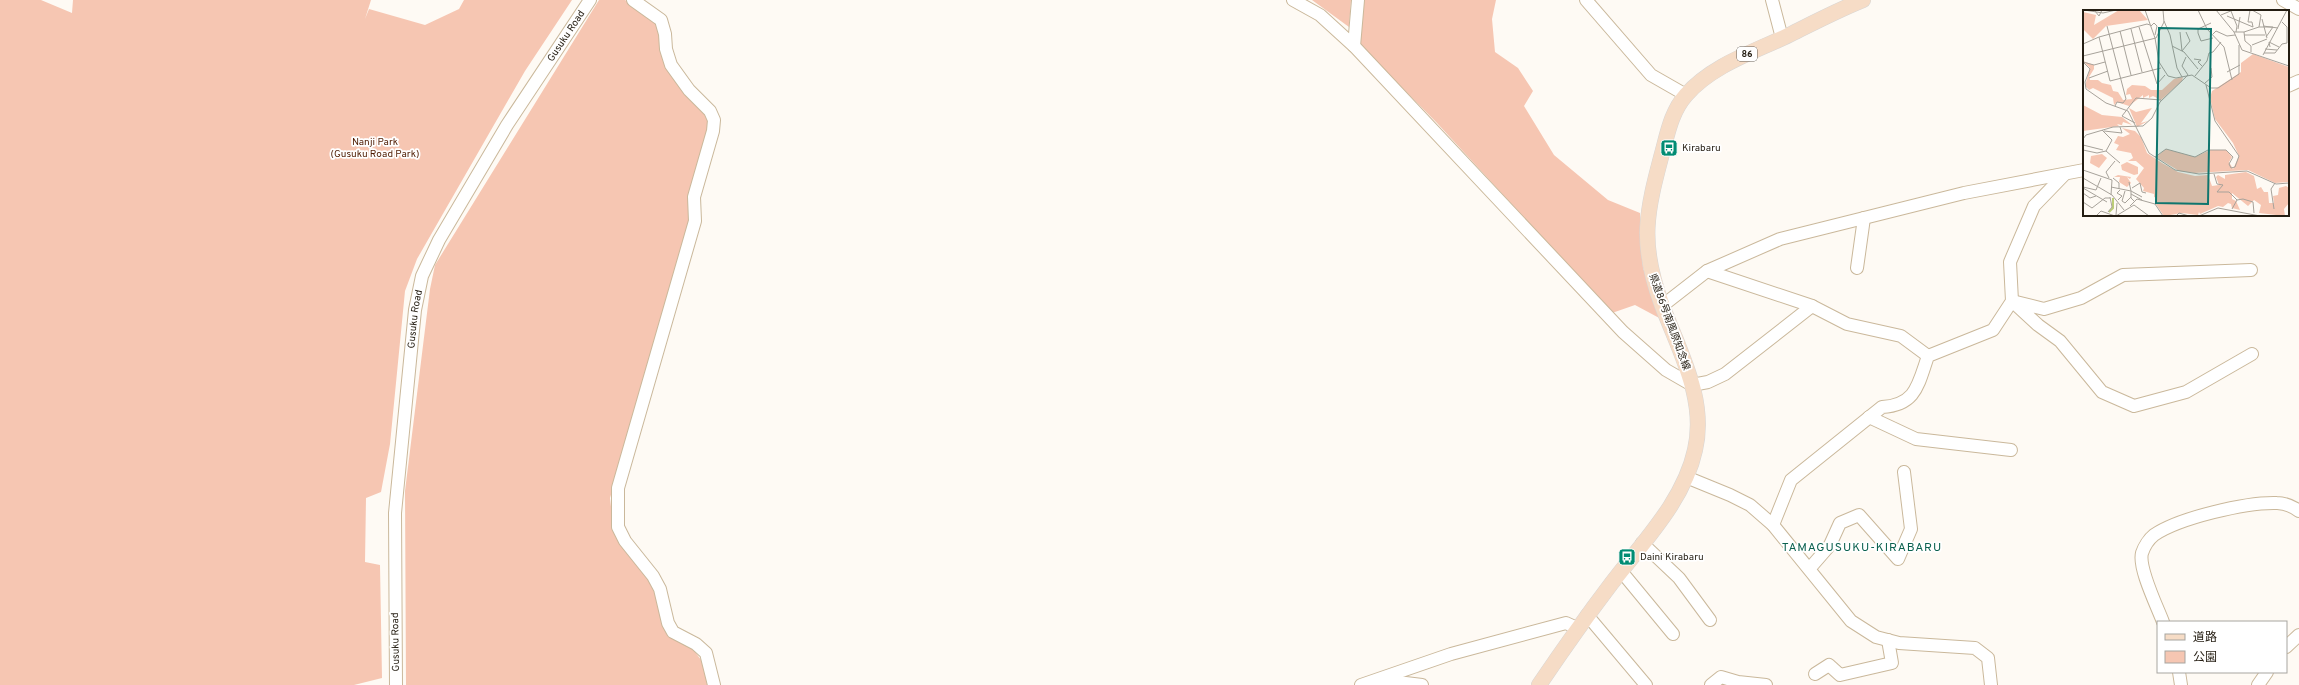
<svg xmlns="http://www.w3.org/2000/svg" width="2299" height="685" font-family="Overpass,'Noto Sans JP',sans-serif">
<style>
.green{fill:#f6c6b2}
.lines{fill:none;stroke-linecap:round;stroke-linejoin:round}
.minor-casing{stroke:#cab89b;stroke-width:14}
.major-casing{stroke:#d8d6d4;stroke-width:16}
.minor{stroke:#fff;stroke-width:12}
.major{stroke:#f6dcc6;stroke-width:15}
.labels{text-anchor:middle;dominant-baseline:central;stroke-width:3.5;stroke-linejoin:round;paint-order:stroke}
.shield{fill:#fff;stroke:#666159;stroke-width:1}
.shield-label{font-size:9px;font-weight:bold;fill:#241d12}
.street-label{font-size:10px;fill:#241d12;stroke:#fff}
.park-label{font-size:10px;fill:#4e1b01;stroke:#fff}
.poi-label{font-size:10px;fill:#241d12;stroke:#fff;text-anchor:start}
.quarter-label{font-size:12px;letter-spacing:1px;fill:#0b614f;stroke:#fff}
.inset-river{fill:none;stroke:#bccd77;stroke-width:2}
.inset-road{fill:none;stroke:#a7a29a;stroke-width:1}
.view{fill:#0f766e;fill-opacity:0.15;stroke:#0f766e;stroke-width:2}
.inset-edge{fill:none;stroke:#241d12;stroke-width:2}
</style>
<rect width="100%" height="100%" fill="#fefaf4"/>
<path class="green" d="M0,0H41L72,13L73,0H371L365,19L369,9L425,25L459,9L464,0H572L525,71L417,259L405,291L390,444L381,492L366,498L365,562L380,565L382,678L354,685H0Z
M599,0H625L657,22L661,53L681,88L711,118L691,214L645,384L610,498L614,532L656,587L666,633L692,648L705,665L707,685H406L405,491L430,289L435,265Z
M1312,0H1351L1349,27Z
M1364,0H1496L1492,19L1495,52L1518,68L1533,91L1524,106L1554,155L1608,200L1640,213L1643,268L1663,320L1635,305L1612,313L1437,123L1359,44Z"/>
<g class="lines">
<g class="minor-casing">
<g id="minor">
<path d="M633,0L661,20L665,34L666,49L671,65L689,90L710,111L714,120L713,131L694,197L695,221L618,488V527L625,541L653,576L660,589L668,623L673,632L696,644L706,653L714,685"/>
<path d="M1293,0L1320,15L1354,46L1623,332L1666,370L1692,385L1708,382L1725,374L1812,306L1847,324L1901,336L1928,356"/>
<path d="M1586,0L1651,75L1686,95"/>
<path d="M1772,0L1782,38"/>
<path d="M2283,0L2299,9"/>
<path d="M1354,46L1358,0"/>
<path d="M2288,86L2299,81"/>
<path d="M1857,268L1864,218"/>
<path d="M2251,270L2123,275L2081,298L2044,309L2012,301L2038,325L2060,341L2102,392L2134,406L2186,392L2252,354"/>
<path d="M1707,271L1812,306"/>
<path d="M1662,306L1707,271L1780,239L1964,193L2084,170"/>
<path d="M1869,417L1916,439L2011,450"/>
<path d="M1686,477L1730,495L1750,505L1773,525L1851,621L1876,637L1899,643L1975,648L1988,658L1991,685"/>
<path d="M1773,525L1791,480L1882,407C1916,405 1918,385 1928,356L1993,330L2012,301L2010,262L2034,206L2064,175"/>
<path d="M1642,543L1679,578L1710,620"/>
<path d="M1810,568L1830,545L1840,523L1859,515L1898,559L1911,529L1904,472"/>
<path d="M1621,571L1673,634"/>
<path d="M1587,615L1646,685"/>
<path d="M2163,622C2157,606 2138,568 2142,553C2144,547 2149,539 2154,535C2179,518 2246,502 2277,503C2285,503 2292,506 2299,511"/>
<path d="M2286,647L2299,635"/>
<path d="M2179,672L2181,685"/>
<path d="M1815,674L1829,665L1840,675L1892,663L1888,640"/>
<path d="M1381,680L1422,685"/>
<path id="s1" d="M396,685L395,513L415,310L422,276L439,240L507,125L590,0"/>
<path d="M1361,685L1451,654L1566,623L1577,628"/>
<path d="M1711,685L1721,677L1738,682L1766,685"/>
<path d="M2258,685L2267,672"/>
</g>
</g>
<g class="major-casing">
<path id="major" d="M1539,685C1562,651 1586,617 1611,584C1642,543 1684,501 1695,450C1707,399 1679,351 1662,305C1639,243 1646,213 1663,150C1668,131 1672,111 1686,95C1712,65 1754,52 1789,35C1813,23 1838,10 1863,0"/>
</g>
<use href="#minor" class="minor"/>
<use href="#major" class="major"/>
</g>
<defs>
<g id="bus-square" transform="scale(0.9)"><rect x="-9" y="-9" width="18" height="18" rx="4" fill="#018c73" stroke="#fff"/><path d="M-5-6H5V4H4V6H2V4H-2V6H-4V4H-5ZM-3.5-4V0h7V-4ZM-3.5 1.2v1.5H-2V1.2ZM2 1.2v1.5H3.5V1.2Z" fill="#fff"/></g>
</defs>
<g fill-rule="evenodd">
<use href="#bus-square" x="1669" y="148"/>
<use href="#bus-square" x="1627" y="557"/>
</g>
<g class="labels">
<rect class="shield" x="1737" y="47" width="20" height="14" rx="3"/>
<g class="shield-label">
<text x="1747" y="54">86</text>
</g>
<g class="street-label">
<text stroke="none"><textPath href="#s1" startOffset="691">Gusuku Road</textPath></text>
<text stroke="none"><textPath href="#s1" startOffset="367">Gusuku Road</textPath></text>
<text transform="translate(1669 322) rotate(70)">県道86号南風原知念線</text>
<text transform="translate(396 642) rotate(-91)">Gusuku Road</text>
</g>
<g class="park-label">
<text x="375" y="142">Nanji Park<tspan x="375" dy="12">(Gusuku Road Park)</tspan></text>
</g>
<g class="poi-label">
<text x="1682" y="148">Kirabaru</text>
<text x="1640" y="557">Daini Kirabaru</text>
</g>
<g class="quarter-label">
<text x="1862" y="548">TAMAGUSUKU-KIRABARU</text>
</g>
</g>
<g transform="translate(2083 10)">
<rect width="206" height="206" fill="#fefaf4"/>
<path d="M36,0H56L65,10L23,16L10,29L0,19V2L13,5L11,15ZM170,44L206,57V172L192,173L165,160L111,163L96,161L73,147L83,139L112,147L127,140H143L149,147L146,152L150,159L156,146L150,133L132,109L127,88L129,81L158,62V53ZM0,51L11,55V59L6,67L7,70H15L19,73L16,79L19,73L28,75L30,81L35,82L40,90L49,89L47,84L43,85L44,79L49,75L62,76L68,80H79L91,69L100,67L99,71L78,90L70,86L66,88V85L60,88V85L46,96L34,92L31,95L30,88L10,78L6,80L2,76L7,58ZM0,95L19,105L39,107L49,115L40,112L39,115L42,116L34,114L36,116L0,121ZM46,98L53,102L69,98L58,113L65,111L54,117ZM39,118L52,121L58,127L64,143L79,153L95,162L112,166L125,165L129,176L136,175L133,167L135,165L142,169V165L163,162L171,166L174,179L178,177L181,182H185L186,193H191L190,186L195,185L196,178L203,176L206,178V193L201,199L202,206L176,203L178,195L171,190L165,196L149,183V189L153,191L157,200L149,198L148,194L145,193L140,197L135,196L117,204L116,202L115,205L99,203L81,206L72,193L74,188L71,187V184L60,181L61,178L53,169L61,158L53,151H45L50,148L48,143L33,140L36,135L31,133L35,126L40,127L47,124ZM19,144L24,148L16,158L7,153L8,146ZM44,152L55,157V164L51,165L39,160L38,155ZM35,165L48,167L47,169L44,167L48,173L44,177L36,172L37,167H31Z" fill="#f6c6b2"/>
<path class="inset-river" d="M26,202L30,198V188"/>
<path class="inset-road" d="M1,0L20,3L33,0M62,0L72,28L76,52L85,66L93,68L109,65L128,78H135L156,64V35M115,0L124,19L141,37L149,70M133,0L151,22L159,40L206,56M167,0L165,12H169L170,17M169,0L178,5L176,17M12,1L16,6L19,0M148,1L154,16L153,22M138,5L150,0M144,6L170,17M179,9L184,28M81,11L87,25L94,58L99,67M128,13L115,19V23L118,31L130,28M24,16L43,89L40,93L34,92L32,96M68,16L71,13L74,16L72,25M180,16L195,18M56,17L74,74L82,65M48,19L59,62M155,19L157,7M37,21L48,65M97,22L99,41L107,31L103,22M151,22H161L176,17H190L183,27M161,22L162,31L168,36V42M130,24L133,21L144,26L152,25M161,25H182M16,27L27,71L78,58M0,34L16,27L64,14L67,15M169,35L184,29M89,36L101,42L115,59M187,37L186,32L196,37M182,39L194,40M181,43H192L199,34L204,33V17L199,12M180,45L204,0M0,46L73,28L81,12L80,0M111,49L118,50L115,52L119,56M0,52L7,59L2,72L3,79L23,93L45,101L66,143L92,160L116,164L164,161L193,174L206,173M0,52L11,55L22,52M144,62L157,55M112,66L124,51L126,43L130,42L138,32M6,68L25,61M122,73L129,67L128,58M52,113L39,106L53,88L78,90M19,120L29,130L23,141M21,121L39,123L37,117M0,129L3,125L30,117L60,116L69,108L77,92L105,65L99,56L103,47M0,135L20,140M0,140L14,143L23,141M23,141L37,153M72,147L83,139L112,147L125,140H143L150,147L146,154L148,158L152,157L156,146L132,111L123,75M0,160L29,170L28,185M131,164L134,174L140,175L134,182H146L154,190M0,168L29,185L41,200M26,168L23,162L32,151M30,168L36,173V179M46,172L48,181L59,187M0,177L13,180L18,168M28,177L48,181V188L51,191M0,178L24,192M49,178L57,173L59,182L63,183M42,181L39,191L42,193L48,187M0,183L7,188L13,186M48,184L59,190M35,190L39,186L34,183L37,180M0,192L9,198L22,188H27M47,196L54,189L72,194L80,206M149,199L154,190L160,189L170,192L171,203M191,199L188,179L192,173M25,202L29,197L27,187M33,205L34,193M13,206L18,201L32,206M33,206L51,195L66,206M93,206L96,203L106,206M116,206L135,198L177,206"/>
<path class="view" d="M76,18L128,19L125,194L73,193Z"/>
<rect width="206" height="206" class="inset-edge"/>
</g>
<rect x="2157" y="621" width="130" height="52" fill="#ffffff" stroke="#a7a5a0"/>
<rect x="2165" y="634" width="20" height="6" fill="#f6dcc6" stroke="#a7a5a0"/>
<text x="2193" y="641" font-size="12" fill="#241d12">道路</text>
<rect x="2165" y="651" width="20" height="12" fill="#f6c6b2" stroke="#a7a5a0"/>
<text x="2193" y="661" font-size="12" fill="#241d12">公園</text>
</svg>
